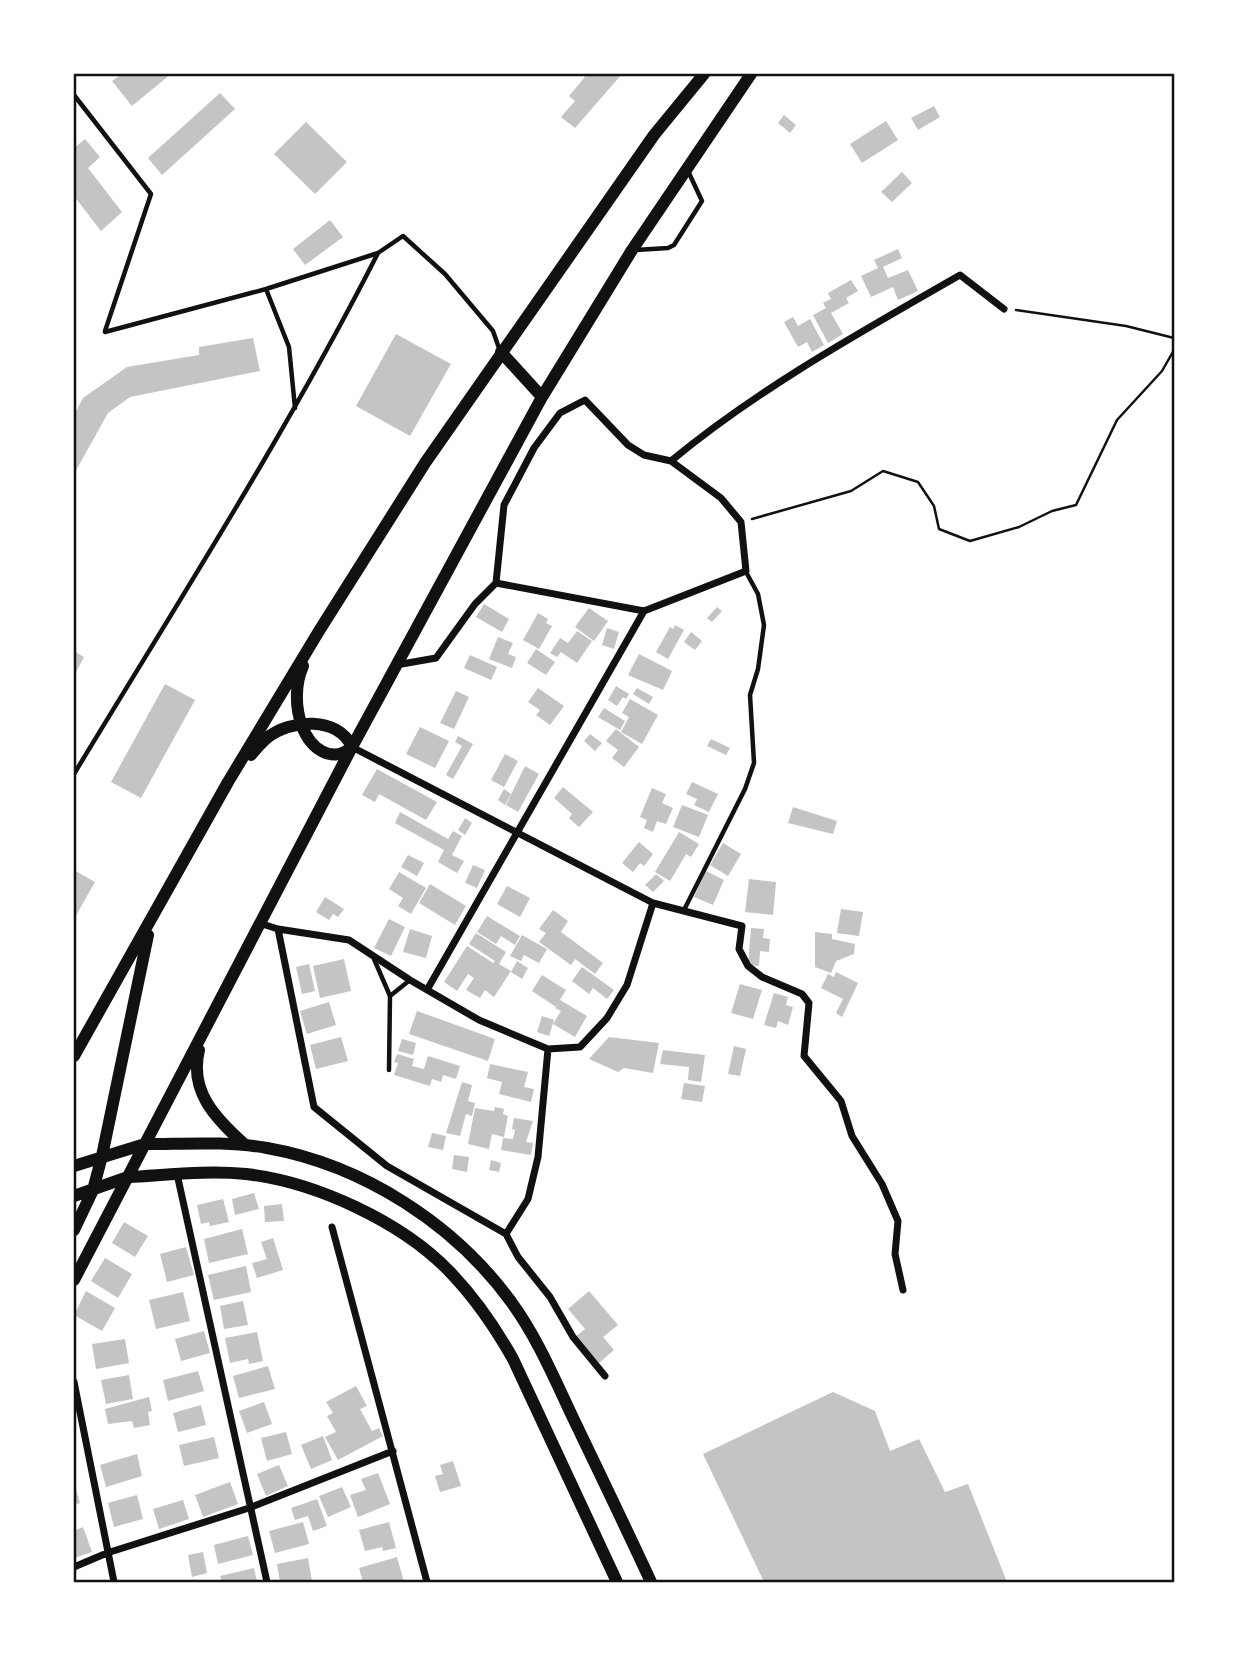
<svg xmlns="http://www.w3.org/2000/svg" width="1248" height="1656" font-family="'DM Sans',sans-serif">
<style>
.building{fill:#c4c4c4}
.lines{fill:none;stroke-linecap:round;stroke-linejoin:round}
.path{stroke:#111;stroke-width:2.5}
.service{stroke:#111;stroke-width:4.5}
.minor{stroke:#111;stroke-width:7}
.tertiary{stroke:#111;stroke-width:12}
.secondary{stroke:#111;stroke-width:12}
.neatline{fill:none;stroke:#111;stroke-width:2.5}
</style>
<rect width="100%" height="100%" fill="#fff"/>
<path class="building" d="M122,74H171L132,106L112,81Z
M581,74H622L575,128L561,117L575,101L569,96L585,77Z
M220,93L235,109L162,175L148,158Z
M934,106L940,117L918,130L911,118Z
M784,115L796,125L790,133L778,123Z
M886,121L898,140L862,163L850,144Z
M306,122L347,162L315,194L274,154Z
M85,139L100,157L88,168L122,212L101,231L74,196V148Z
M902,172L912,183L892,202L881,192Z
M330,220L343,237L305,265L293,249Z
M898,249L902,258L883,267L888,278L908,270L918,291L898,300L893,287L871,297L861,276L878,268L874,260Z
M851,280L858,291L846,298L849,303L831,313L843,334L828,343L813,315L826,308L823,303L831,299L828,293Z
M793,317L798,326L810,319L824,345L812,352L807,342L798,347L784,322Z
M396,334L451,364L410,436L356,406Z
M253,338L260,371L130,397L108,413L74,474V415L83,398L127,367L199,355V347Z
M484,604L509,619L502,632L476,617Z
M717,607L722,611L712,622L707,618Z
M589,608L608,621L594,641L575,627Z
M538,613L548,619L546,623L552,626L539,649L523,640Z
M675,625L684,630L668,659L656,652L670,627L673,629Z
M607,628L619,632L614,649L602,645Z
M577,631L592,641L577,663L561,652L557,657L550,653L560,638L568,643Z
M691,632L702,641L695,650L684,642Z
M498,637L513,643L508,654L516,657L512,668L489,659Z
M536,649L555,662L546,675L527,663Z
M74,651L84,657L74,676Z
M639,654L672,671L663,690L628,675Z
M470,655L497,667L491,680L464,668Z
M165,684L195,700L141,798L111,782Z
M616,686L629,694L626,699L623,697L617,706L608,700Z
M538,688L564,706L550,725L536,715L540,710L528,702Z
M637,688L653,697L649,704L633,694Z
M456,691L469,697L454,729L440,723Z
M630,699L658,715L642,744L621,732L629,717L622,713Z
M604,708L625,721L620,730L598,717Z
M420,727L449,741L435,768L406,754Z
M616,729L639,747L624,767L612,758L618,750L606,741Z
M590,734L602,743L595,751L584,741Z
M458,736L473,744L453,779L446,775L462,746L455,742Z
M711,739L730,748L726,755L707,746Z
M505,754L518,761L504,787L491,780Z
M525,766L539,774L518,812L506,805Z
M377,769L437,802L426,820L379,794L375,802L362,795Z
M692,782L718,794L709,812L694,805L697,799L686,794Z
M563,787L593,812L579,827L569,818L572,814L554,798Z
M652,788L666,794L662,803L673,808L666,824L657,821L653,832L644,828L647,820L640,817Z
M504,789L511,794L505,805L498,800Z
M682,805L708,815L699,837L673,827Z
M793,807L837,821L833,834L788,823Z
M400,812L448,839L453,831L462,836L452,855L464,861L457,873L438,862L444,850L395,823Z
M465,818L472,823L465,835L458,830Z
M679,832L699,844L691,857L686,854L670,881L655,872Z
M639,842L653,854L644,866L640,863L633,872L622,863Z
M723,843L741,854L728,876L710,865Z
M408,855L424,863L417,876L401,867Z
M473,865L485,870L477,888L465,883Z
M74,870L95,882L74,919Z
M706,871L724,880L713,905L694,897Z
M399,872L426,888L411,914L398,906L403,898L389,889Z
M656,874L664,881L653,892L645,885Z
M749,879L776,882L773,915L745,912Z
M430,884L466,906L455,925L419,903Z
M507,886L530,898L520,917L497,904Z
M325,897L344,909L338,917L333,914L329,920L316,912Z
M841,909L863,912L859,936L837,933Z
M553,910L568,921L561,932L603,963L595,974L575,959L571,965L539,942L546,933L539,929Z
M487,916L520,936L515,945L501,936L496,944L477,932Z
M389,919L405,927L391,956L374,948Z
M751,928L764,929L763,938L770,939L769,952L760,951L759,966L748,965Z
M410,929L432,936L426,958L403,952Z
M815,932L832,934V939L855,944L854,954L836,961L831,973L815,967Z
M476,933L506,952L499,964L511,971L494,997L485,990L480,998L466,990L474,978L468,974L457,991L444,982L467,946L493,963L495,961L469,944Z
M522,935L547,949L539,963L524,955L521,961L510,956Z
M344,959L351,991L320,998L313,966Z
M517,961L528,968L522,979L511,972Z
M309,964L315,991L302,994L296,967Z
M582,967L614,990L607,999L593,988L589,994L572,981Z
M836,972L858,983L842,1017L836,1013L843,999L821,988L828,974L834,977Z
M542,975L566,990L560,1000L587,1016L575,1037L553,1024L561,1011L555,1008L556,1007L532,991Z
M740,984L762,990L753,1019L731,1013Z
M774,993L788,997L786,1005L793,1007L788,1025L778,1021L776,1028L764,1025Z
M329,1002L336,1025L307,1034L300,1011Z
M417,1011L495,1039L488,1061L409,1034Z
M542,1016L554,1020L549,1036L537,1032Z
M341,1037L348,1061L316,1069L310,1045Z
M609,1037L659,1043L653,1073L624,1068L618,1072L589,1059Z
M402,1039L416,1043L413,1055L398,1051Z
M734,1046L746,1049L740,1076L728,1074Z
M663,1050L705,1055L701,1082L688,1080L689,1067L660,1064Z
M397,1054L414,1059L412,1066L424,1069L428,1056L460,1066L456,1079L443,1075L441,1082L432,1079L430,1086L394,1075L398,1063L394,1062Z
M490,1064L528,1072L524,1087L534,1089L531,1102L499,1094L502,1082L487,1078Z
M462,1082L472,1085L468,1101L475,1103L472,1116L466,1114L460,1136L446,1133Z
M684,1083L705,1086L702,1102L681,1099Z
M495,1107L504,1109L503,1114L508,1116L504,1137L492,1134L489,1149L468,1144L475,1108L494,1111Z
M514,1118L533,1121L526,1142L533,1143L531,1155L501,1150L503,1138L513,1139L515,1130L512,1129Z
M432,1133L446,1136L443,1150L428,1147Z
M454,1155L469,1157L467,1172L452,1169Z
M491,1160L501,1163L499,1172L489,1170Z
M254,1193L259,1209L235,1215L232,1199Z
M223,1199L229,1222L210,1226L209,1222L201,1224L197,1205Z
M282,1204L284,1221L265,1222L264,1206Z
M124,1222L148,1236L135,1257L112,1243Z
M242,1229L248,1254L209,1263L204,1239Z
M273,1238L283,1270L257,1278L252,1263L267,1259L261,1242Z
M186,1247L194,1275L167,1282L160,1254Z
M105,1258L132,1274L118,1298L91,1281Z
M246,1266L251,1292L214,1300L208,1275Z
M86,1291L115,1308L102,1331L74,1315Z
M589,1291L618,1325L603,1337L614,1350L599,1363L576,1336L585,1329L568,1309Z
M183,1292L190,1321L156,1329L149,1300Z
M243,1301L248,1325L224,1329L220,1306Z
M204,1331L210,1353L181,1361L175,1339Z
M257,1332L263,1361L249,1364L248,1359L230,1363L225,1338Z
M125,1339L129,1363L96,1369L92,1344Z
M268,1366L275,1389L239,1398L233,1376Z
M198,1371L204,1391L168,1401L163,1380Z
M129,1375L133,1399L106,1404L101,1380Z
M356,1386L367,1406L360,1409L372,1431L379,1428L383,1436L338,1460L325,1437L336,1432L327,1416L333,1413L326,1402Z
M833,1392L875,1411L890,1451L919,1439L945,1492L968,1484L1007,1582H764L703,1454Z
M149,1397L152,1411L148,1412L150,1425L134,1428L132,1421L108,1424L105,1409Z
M264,1402L272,1424L247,1433L239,1411Z
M201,1405L206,1425L178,1432L173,1413Z
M286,1432L292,1454L267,1461L261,1438Z
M323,1436L332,1460L311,1469L301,1445Z
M214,1437L219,1458L184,1466L179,1445Z
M137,1454L142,1476L106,1487L100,1465Z
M453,1461L461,1486L440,1492L435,1476L443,1474L440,1465Z
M279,1465L288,1486L266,1496L257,1474Z
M378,1473L390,1504L358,1517L350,1495L366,1490L361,1479Z
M74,1482L80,1503L74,1505Z
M230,1482L238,1504L203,1517L195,1495Z
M342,1487L351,1507L328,1517L319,1496Z
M137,1495L143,1519L114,1527L108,1503Z
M317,1499L327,1526L313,1531L308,1516L295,1520L291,1508Z
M183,1500L189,1519L159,1529L153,1509Z
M303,1522L309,1544L275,1553L269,1531Z
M389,1522L396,1548L383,1551L382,1547L365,1551L359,1530Z
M83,1527L92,1552L74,1558V1531Z
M248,1536L253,1555L218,1564L214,1545Z
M203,1552L207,1573L192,1577L188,1555Z
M397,1557L404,1582H363L359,1568Z
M308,1558L312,1581L280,1582L277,1564Z
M254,1568L257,1582H222L220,1576Z"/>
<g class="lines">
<path class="path" d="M1016,310L1126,326L1174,338
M752,519L851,491L883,471L918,482L934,506L939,529L970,541L1019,527L1052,511L1076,505L1117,420L1162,371L1174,350"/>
<path class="service" d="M74,95L151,194L105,331
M636,250L668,248L674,245L702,201L688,171
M266,289L289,347L295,408
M105,332L266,289L378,253L403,236L445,274L493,331L500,351
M74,774C178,602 287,432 378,253
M684,910L745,789L754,763L750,695L758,669L764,625L758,594L746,572
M374,959L390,996
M389,1070L390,996L410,980"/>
<path class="minor" d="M496,583L644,611L746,571L741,522L721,498L671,461
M396,665L436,658L475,604L496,583L504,505L534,448L560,413L585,400L628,445L644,455L671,461C759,388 861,332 960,275L1004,309
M352,747L653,903L742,926L739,949L748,966L762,977L802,994L809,1003L804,1056L841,1101L852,1136L882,1184L898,1221L895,1254L903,1290
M259,923L278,929L349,940L410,980L479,1020L548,1049L580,1047L607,1018L627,985L653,903
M278,929L314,1107L387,1166L506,1234
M427,990L644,611
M548,1049L538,1157L528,1199L506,1234L518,1257L550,1297L573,1337L605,1376
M177,1174L267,1582
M332,1227L427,1582
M74,1382L114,1582
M74,1567L107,1553L249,1508L393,1451"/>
<path class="tertiary" d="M145,1144C185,1144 227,1141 267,1148C363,1165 455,1224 512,1303C538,1339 555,1380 574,1420C600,1474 626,1528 651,1582
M128,1177C167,1175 207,1170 246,1174C316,1182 402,1222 450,1272C476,1299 495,1327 513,1359L617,1582"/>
<path class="secondary" d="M501,352L542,397
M251,755C256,749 261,743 267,738C290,719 338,716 352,747C332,765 310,748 302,726C295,707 295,684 303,666
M199,1050C189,1091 215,1118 244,1144
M74,1056L228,782L319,631L425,463L654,135L704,74
M74,1166L145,1144
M74,1196L128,1177
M74,1230L93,1190L102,1156L148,935
M74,1280L352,747L542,397L632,250L751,74"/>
</g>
<rect width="1248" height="1656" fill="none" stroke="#ffffff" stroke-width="150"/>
<rect x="75" y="75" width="1098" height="1506" class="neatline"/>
</svg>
